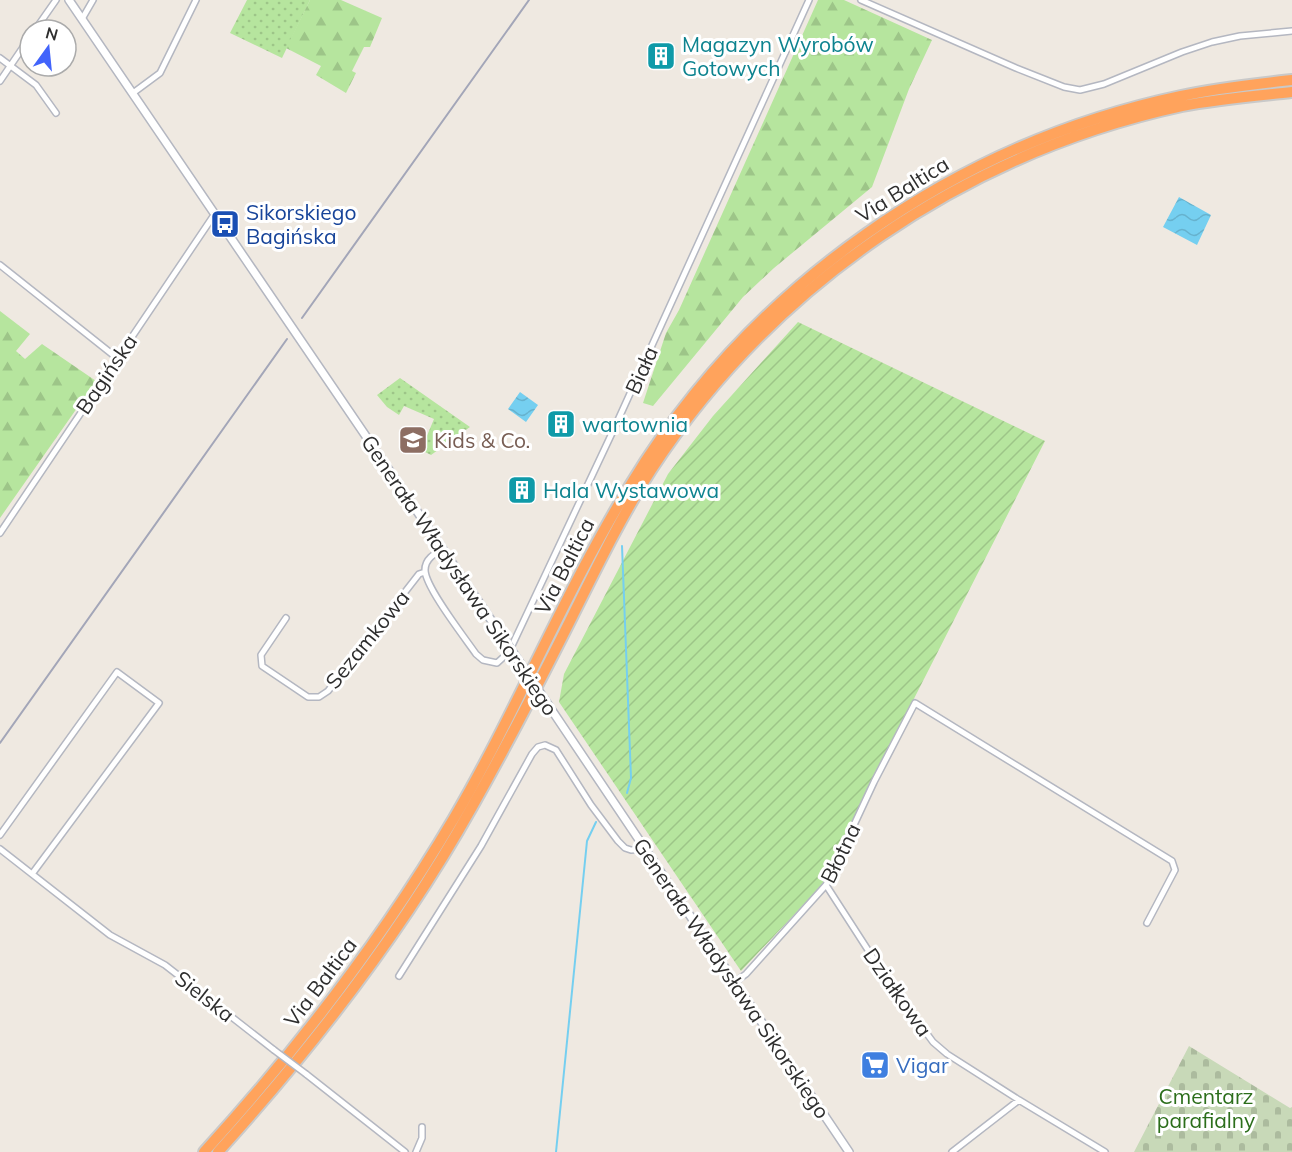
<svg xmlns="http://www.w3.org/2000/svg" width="1292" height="1152" font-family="Mulish,sans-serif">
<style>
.grass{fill:url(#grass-dots)}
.forest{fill:url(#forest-firs)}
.cemetery{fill:url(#cemetery-stones)}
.garden{fill:url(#garden-furrows)}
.water{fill:url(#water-waves)}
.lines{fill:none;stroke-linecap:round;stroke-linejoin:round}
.stream{stroke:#75cff0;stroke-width:2}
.minor-casing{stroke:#b4b7c1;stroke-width:8}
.tertiary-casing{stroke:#b4b7c1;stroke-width:10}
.motorway-casing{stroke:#c9c9c9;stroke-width:14}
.minor{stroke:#fff;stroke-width:5}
.tertiary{stroke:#fff;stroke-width:7}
.motorway{stroke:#ffa35c;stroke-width:10}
.rail{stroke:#a3a6b8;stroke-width:2}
.minor-bridge-casing{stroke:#b4b7c1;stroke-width:8;stroke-linecap:butt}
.tertiary-bridge-casing{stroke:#b4b7c1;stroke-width:10;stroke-linecap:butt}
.minor-bridge{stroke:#fff;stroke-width:5}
.tertiary-bridge{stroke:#fff;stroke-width:7}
.labels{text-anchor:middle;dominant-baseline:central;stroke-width:6;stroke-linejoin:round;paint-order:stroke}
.culture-label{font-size:21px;fill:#0d838f;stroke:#fff;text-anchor:start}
.street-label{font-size:21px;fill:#2e2e2e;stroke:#fff}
.transit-label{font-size:21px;fill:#164399;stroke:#fff;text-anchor:start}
.education-label{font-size:21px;fill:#785e54;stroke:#fff;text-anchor:start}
.shop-label{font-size:21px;fill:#366cbe;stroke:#fff;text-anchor:start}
.park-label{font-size:21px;fill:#2c6e1b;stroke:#fff}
</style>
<defs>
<pattern id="grass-dots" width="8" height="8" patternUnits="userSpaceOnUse" patternTransform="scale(1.5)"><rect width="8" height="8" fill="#b6e59e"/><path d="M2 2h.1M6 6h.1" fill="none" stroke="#9dc588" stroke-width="1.8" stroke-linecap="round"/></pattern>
<pattern id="forest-firs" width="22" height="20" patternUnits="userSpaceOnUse" patternTransform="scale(1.5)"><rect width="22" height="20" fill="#b6e59e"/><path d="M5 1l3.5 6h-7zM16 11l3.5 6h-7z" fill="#9dc588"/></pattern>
<pattern id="cemetery-stones" width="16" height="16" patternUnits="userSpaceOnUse" patternTransform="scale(1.5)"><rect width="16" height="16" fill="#c8d9b8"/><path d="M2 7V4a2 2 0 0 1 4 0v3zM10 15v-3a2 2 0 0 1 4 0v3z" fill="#acbb9e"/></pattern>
<pattern id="garden-furrows" width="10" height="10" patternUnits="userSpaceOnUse" patternTransform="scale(1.5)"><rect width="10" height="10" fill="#b6e59e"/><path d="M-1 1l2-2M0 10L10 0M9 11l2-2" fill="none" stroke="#9dc588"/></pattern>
<pattern id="water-waves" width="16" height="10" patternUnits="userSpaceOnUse" patternTransform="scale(1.5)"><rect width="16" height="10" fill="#75cff0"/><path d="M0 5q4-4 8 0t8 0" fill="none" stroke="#66b2ce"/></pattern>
</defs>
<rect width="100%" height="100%" fill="#efe9e1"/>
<path class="grass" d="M247,0H310L282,58L230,33Z
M400,378L470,427L431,455L421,450L434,419L404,406L399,415L387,407L377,395Z"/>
<path class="forest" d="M310,0H341L382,18L370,47H364L352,71L356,73L346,93L316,75L321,66L286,48Z
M818,0H844L932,40L909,89L872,187L774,268L743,297L653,406L643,403L666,333L679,310Z
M0,311L30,334L16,351L25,359L42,344L96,381L0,518Z"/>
<path class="cemetery" d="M1189,1046L1290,1108L1292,1107V1152H1134Z"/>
<path class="garden" d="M798,322L1045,441L864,797L823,884L741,971L559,702L564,674L668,474L713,416Z"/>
<path class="water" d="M1179,197L1211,215L1197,245L1163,227Z
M520,392L538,405L526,422L508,409Z"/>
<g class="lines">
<path class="stream" d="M622,546L631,778L627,793
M556,1152L587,841L596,822"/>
<g class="minor-casing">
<path id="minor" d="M861,0L1016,68L1064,87L1080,90L1104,84L1182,52L1212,42L1240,36L1292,31
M82,19L93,0
M35,30L56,0
M0,58L36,85L56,113
M0,81L30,37
M133,93L160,73L196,0
M0,265L117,358
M0,533L214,215
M443,549C434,554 425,559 425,570C425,587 465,638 476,654L483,660L497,663L509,652L613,431L809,0
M286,618L261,655L262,666L308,697H319L328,691L419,574L425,572
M0,835L117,672L159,703L32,874
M0,849L110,935L165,965L274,1050
M826,885L888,981L933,1042L947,1054L1019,1100L1105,1152
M399,976L481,846L532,754L538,747L545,745L556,750L591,805L618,841L625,848L631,850L645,849
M735,982L746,974L826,885L874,782L915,703L1172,861L1175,870L1147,923
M306,1074L405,1152
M416,1152L422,1138V1127
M952,1152L1019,1100"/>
</g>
<g class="tertiary-casing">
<path id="tertiary" d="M69,0L504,639
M547,703L849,1152"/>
</g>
<g class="motorway-casing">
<path id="motorway" d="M204,1152C298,1049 383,938 454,818C518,709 565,591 631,484C752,286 954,144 1181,96C1217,88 1255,84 1292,80
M218,1152C314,1046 402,932 472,807C507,745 540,681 572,617C597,567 621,517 651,470C772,285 965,153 1182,106C1218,99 1255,96 1292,92"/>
</g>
<use href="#minor" class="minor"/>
<use href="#tertiary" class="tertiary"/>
<use href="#motorway" class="motorway"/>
<path class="rail" d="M302,318L529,0
M0,743L287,339"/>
<g class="minor-bridge-casing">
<path id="minor-bridge" d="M274,1050L306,1074"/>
</g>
<g class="tertiary-bridge-casing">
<path id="tertiary-bridge" d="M504,639L547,703"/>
</g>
<use href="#minor-bridge" class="minor-bridge"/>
<use href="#tertiary-bridge" class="tertiary-bridge"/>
</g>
<defs>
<g id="building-square" transform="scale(1.5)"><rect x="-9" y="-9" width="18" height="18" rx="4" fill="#0f9aa8" stroke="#fff"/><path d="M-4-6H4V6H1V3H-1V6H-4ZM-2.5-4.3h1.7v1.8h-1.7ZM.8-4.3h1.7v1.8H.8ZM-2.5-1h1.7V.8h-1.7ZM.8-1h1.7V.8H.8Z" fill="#fff"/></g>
<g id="bus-square" transform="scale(1.5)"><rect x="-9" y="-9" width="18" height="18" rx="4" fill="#1a4fb4" stroke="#fff"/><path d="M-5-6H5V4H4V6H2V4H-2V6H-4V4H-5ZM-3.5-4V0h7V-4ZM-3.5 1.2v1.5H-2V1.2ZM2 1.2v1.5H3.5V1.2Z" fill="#fff"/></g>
<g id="school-square" transform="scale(1.5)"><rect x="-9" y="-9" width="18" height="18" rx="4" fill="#8d6e63" stroke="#fff"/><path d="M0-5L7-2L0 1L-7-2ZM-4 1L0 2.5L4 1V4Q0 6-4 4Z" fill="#fff"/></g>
<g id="supermarket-square" transform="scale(1.5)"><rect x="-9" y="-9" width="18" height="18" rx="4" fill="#3f7fe0" stroke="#fff"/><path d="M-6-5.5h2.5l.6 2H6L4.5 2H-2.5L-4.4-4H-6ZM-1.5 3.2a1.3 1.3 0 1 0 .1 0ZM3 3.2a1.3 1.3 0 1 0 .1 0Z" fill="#fff"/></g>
</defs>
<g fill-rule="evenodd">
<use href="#building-square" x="661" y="56"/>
<use href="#bus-square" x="225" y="224"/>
<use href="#building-square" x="561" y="424"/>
<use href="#school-square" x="413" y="440"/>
<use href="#building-square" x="522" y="490"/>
<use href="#supermarket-square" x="875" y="1065"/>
</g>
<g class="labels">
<g class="culture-label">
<text x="682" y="44">Magazyn Wyrobów<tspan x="682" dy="24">Gotowych</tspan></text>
<text x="582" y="424">wartownia</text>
<text x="543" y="490">Hala Wystawowa</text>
</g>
<g class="street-label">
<text transform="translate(902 189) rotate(-32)">Via Baltica</text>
<text transform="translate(641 370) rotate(-66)">Biała</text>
<text transform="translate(106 374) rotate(-56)">Bagińska</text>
<text transform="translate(564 566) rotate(-63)">Via Baltica</text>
<text transform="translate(460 575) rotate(56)">Generała Władysława Sikorskiego</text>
<text transform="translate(367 639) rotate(-51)">Sezamkowa</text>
<text transform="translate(840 853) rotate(-64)">Błotna</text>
<text transform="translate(732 978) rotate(56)">Generała Władysława Sikorskiego</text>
<text transform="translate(320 982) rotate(-53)">Via Baltica</text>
<text transform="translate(898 992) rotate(55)">Działkowa</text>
<text transform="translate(205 996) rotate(38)">Sielska</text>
</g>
<g class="transit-label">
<text x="246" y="212">Sikorskiego<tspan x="246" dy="24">Bagińska</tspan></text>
</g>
<g class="education-label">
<text x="434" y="440">Kids &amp; Co.</text>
</g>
<g class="shop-label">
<text x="896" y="1065">Vigar</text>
</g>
<g class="park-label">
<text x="1206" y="1096">Cmentarz<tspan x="1206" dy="24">parafialny</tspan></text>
</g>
</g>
<g transform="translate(48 48) rotate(15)"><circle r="28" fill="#ffffff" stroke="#ababab" stroke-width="1.5"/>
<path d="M0-4.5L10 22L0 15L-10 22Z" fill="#4264fb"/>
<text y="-9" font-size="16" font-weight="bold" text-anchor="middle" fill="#2e2e2e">N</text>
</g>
</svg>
